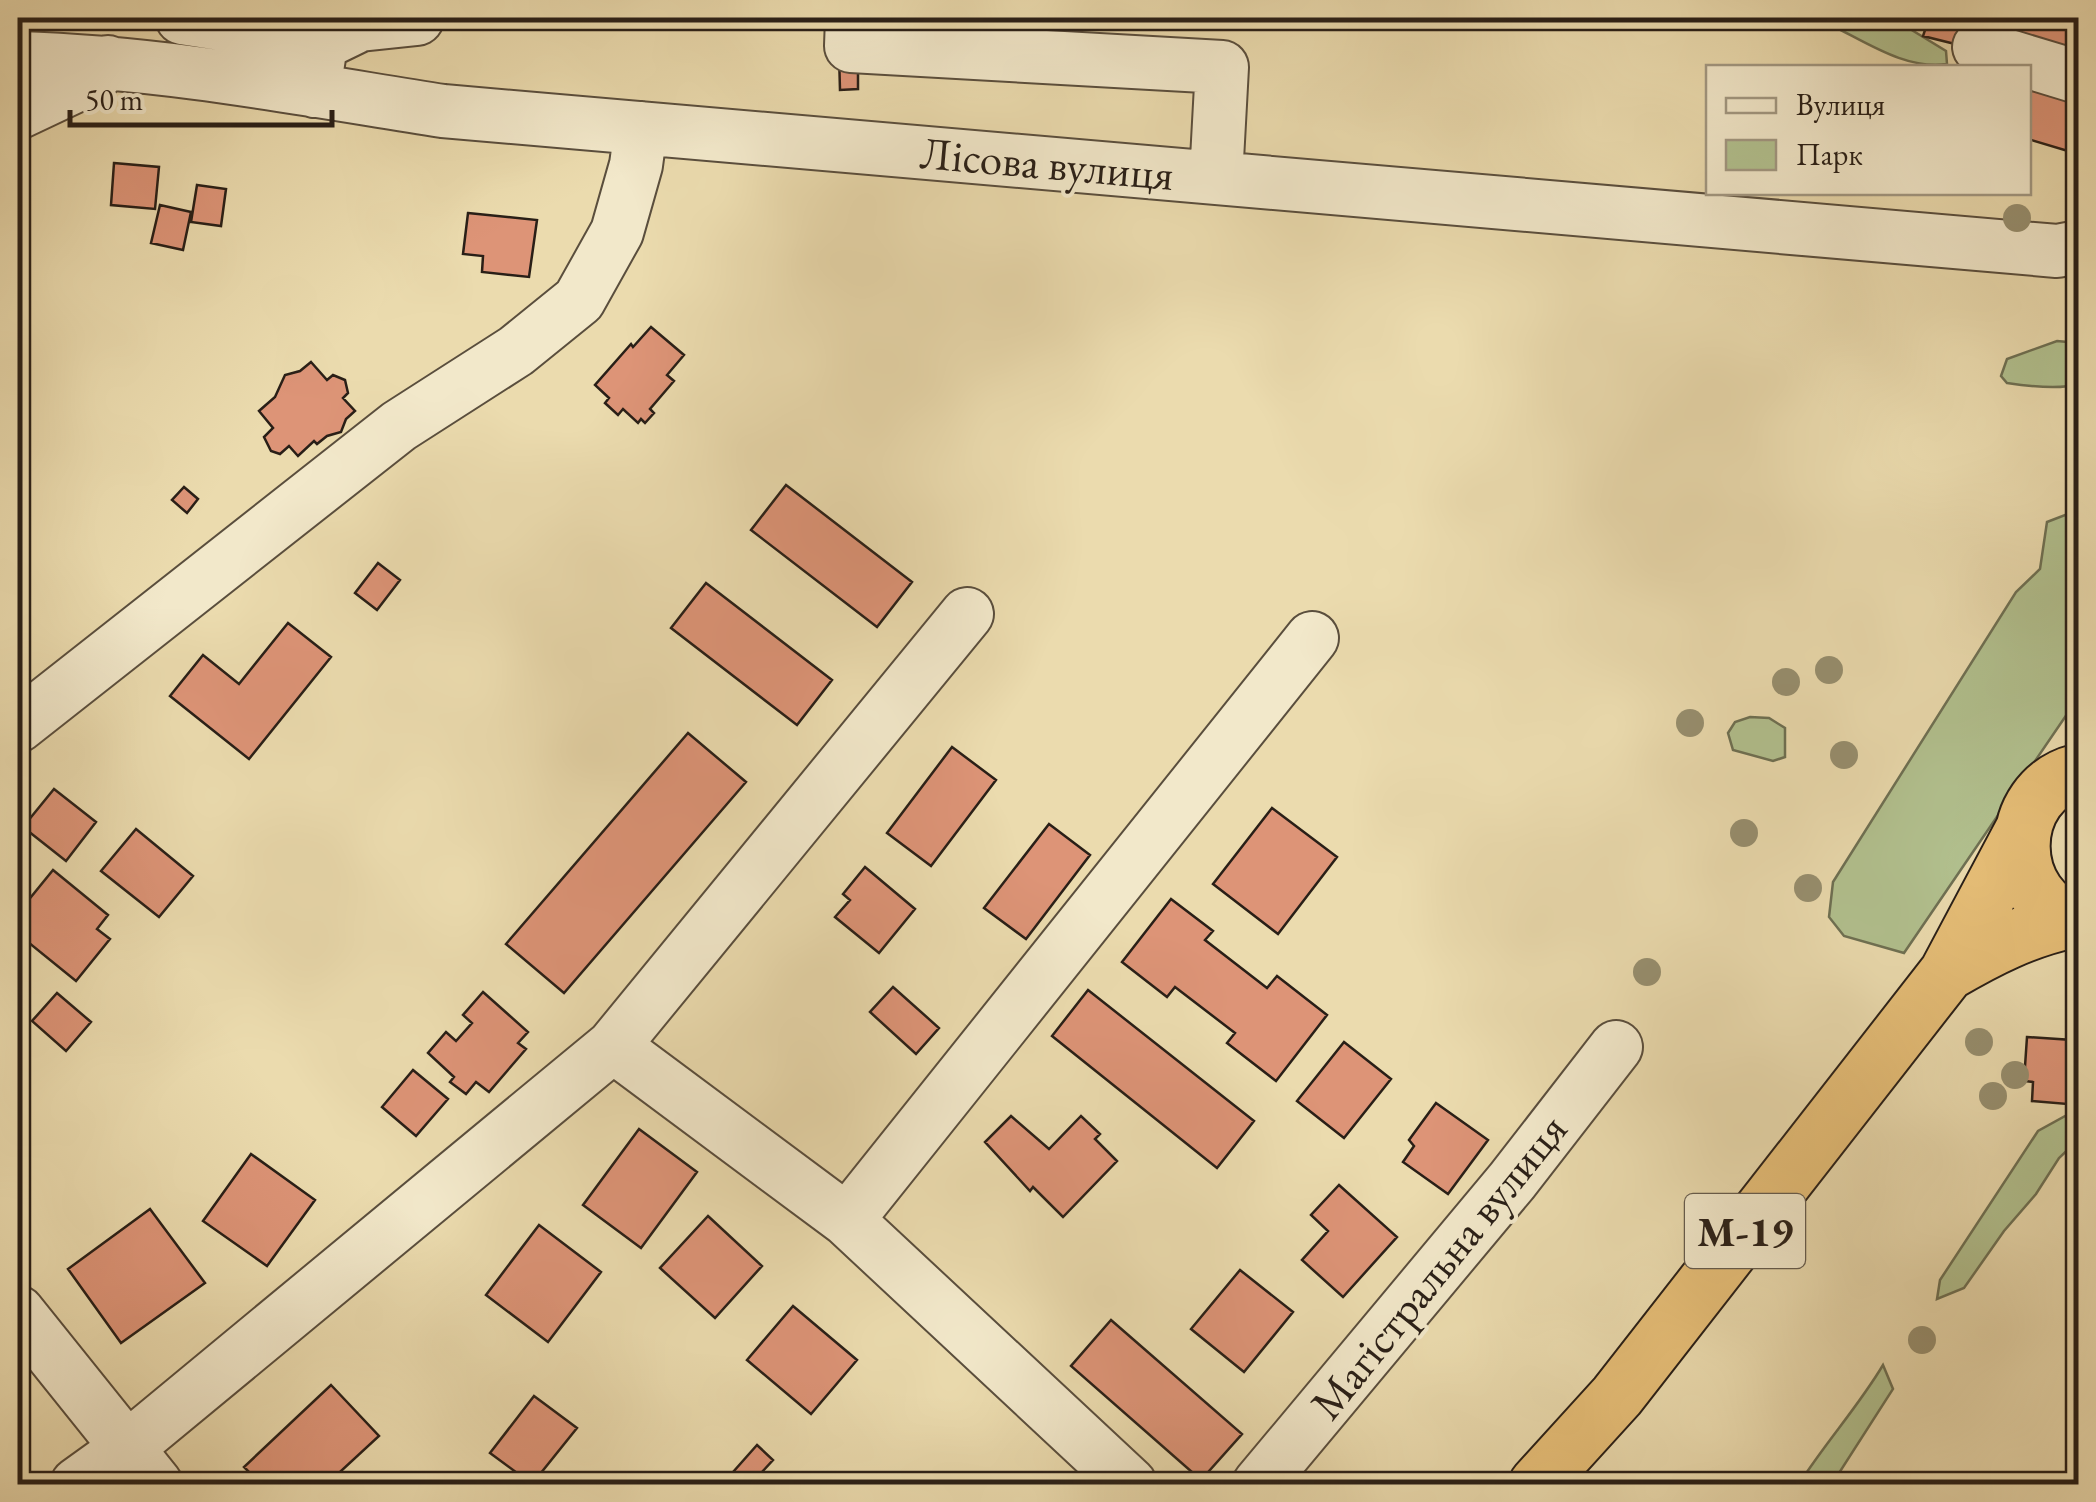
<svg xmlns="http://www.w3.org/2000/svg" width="2096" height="1502" font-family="'EB Garamond',serif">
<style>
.green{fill:#b2c18f;stroke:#6e7053;stroke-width:2.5}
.building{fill:#dd9477;stroke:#291f17;stroke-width:2.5}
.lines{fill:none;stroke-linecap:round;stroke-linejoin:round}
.minor-casing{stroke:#5a4e3d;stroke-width:56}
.highway-casing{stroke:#291f17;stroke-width:59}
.minor{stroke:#f2e8ca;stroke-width:52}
.highway{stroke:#e6be77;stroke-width:55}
.tree{fill:#978f6f}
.labels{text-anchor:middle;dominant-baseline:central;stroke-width:8;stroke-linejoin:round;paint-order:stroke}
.shield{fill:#f2e8ca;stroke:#655b4d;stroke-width:2.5}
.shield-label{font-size:42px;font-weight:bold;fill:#291f17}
.street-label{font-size:45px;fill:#291f17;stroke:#f2e8ca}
</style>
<rect width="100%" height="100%" fill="#ebdbae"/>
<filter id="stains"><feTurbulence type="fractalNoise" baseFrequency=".002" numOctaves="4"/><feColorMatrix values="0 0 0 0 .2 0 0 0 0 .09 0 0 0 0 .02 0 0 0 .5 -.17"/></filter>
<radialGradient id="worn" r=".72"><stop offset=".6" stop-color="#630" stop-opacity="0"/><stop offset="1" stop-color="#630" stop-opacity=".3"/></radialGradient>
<path class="green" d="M1815,18H1892L1946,51L1947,64C1900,71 1856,34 1815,18Z
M2057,341L2078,343V384C2060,390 2027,386 2007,383L2001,376L2007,359Z
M2078,510V698L1904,953L1844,936L1829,917L1833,882L2016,592L2040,569L2047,522Z
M1750,717L1769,718L1785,728V757L1773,761L1733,750L1728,733L1735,722Z
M2067,1115L2078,1124V1140L2059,1158L2036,1194L2004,1231L1964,1288L1937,1299L1940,1280L2038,1131Z
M1883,1365L1893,1389L1832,1484H1799C1825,1443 1858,1407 1883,1365Z"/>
<path class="building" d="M938,18H1007V37L937,35Z
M1039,18H1072L1070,43L1038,40Z
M1929,18H1969L1959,45L1923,36Z
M1969,18H2078V58L1966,28Z
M839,54L858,55V89L840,90Z
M2028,85L2078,99V154L2028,139Z
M114,163L159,167L155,209L111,205Z
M197,185L226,189L221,226L191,222Z
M160,205L191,212L183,250L151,243Z
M468,213L537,220L529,277L482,272L483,256L463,254Z
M651,327L684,355L667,375L674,381L650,409L654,413L645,423L641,419L638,423L623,409L618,415L605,403L609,398L595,385L631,344L633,347Z
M311,362L327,380L333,375L345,380L348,393L343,398L355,411L346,419L341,432L327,436L317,444L314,441L298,456L289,446L280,454L271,451L264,437L273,428L259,411L275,397L285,375L300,371Z
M786,485L912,582L877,627L751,530Z
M184,487L198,499L187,513L172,500Z
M378,563L400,580L377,610L355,593Z
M706,583L832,680L797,725L671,628Z
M288,623L331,657L249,759L170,696L203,655L239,684Z
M688,733L746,782L564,993L506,944Z
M952,747L996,780L931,866L887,833Z
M54,789L96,822L66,861L23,827Z
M1272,808L1337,857L1278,934L1213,884Z
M1049,824L1090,855L1026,939L984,908Z
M136,829L193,876L159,917L101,871Z
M865,867L915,909L879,953L835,917L850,900L843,894Z
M53,870L108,915L97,929L110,939L76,981L18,934V913Z
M1171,899L1213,931L1205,940L1267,988L1277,976L1327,1015L1276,1081L1227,1043L1235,1033L1175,987L1167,997L1122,962Z
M893,987L939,1028L916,1054L870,1012Z
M1088,990L1254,1121L1217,1168L1052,1036Z
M483,992L528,1032L518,1043L526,1049L489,1092L476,1082L466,1094L450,1082L454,1077L428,1053L446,1032L456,1041L472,1023L463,1015Z
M57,993L91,1022L66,1051L32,1021Z
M2027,1037L2072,1040L2067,1104L2032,1101L2033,1082L2024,1081Z
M1344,1042L1391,1079L1344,1138L1297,1101Z
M413,1070L448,1099L416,1136L382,1107Z
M1436,1103L1488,1140L1448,1194L1403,1162L1414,1146L1409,1140Z
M1011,1116L1049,1149L1081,1116L1100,1134L1095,1139L1117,1161L1063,1217L1033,1187L1030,1191L985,1142Z
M639,1129L697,1172L641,1248L583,1205Z
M251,1154L315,1200L267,1266L203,1221Z
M1339,1185L1397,1237L1343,1297L1302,1260L1328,1231L1311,1215Z
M150,1209L205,1283L121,1343L68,1269Z
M708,1216L762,1266L715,1318L660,1268Z
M539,1225L601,1272L548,1342L486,1295Z
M1240,1270L1293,1312L1244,1372L1191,1329Z
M793,1306L857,1360L811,1414L747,1360Z
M1111,1320L1242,1434L1201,1480L1071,1366Z
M331,1385L379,1436L327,1484H261L244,1467Z
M534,1396L577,1428L532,1484L490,1453Z
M757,1445L773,1460L751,1484H732L726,1480Z"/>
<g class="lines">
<g class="minor-casing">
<path id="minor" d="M182,18L286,34L321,44
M852,18L851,46L1222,67L1216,178
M1979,47L2078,77
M18,58C161,62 302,89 443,111L2057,251L2078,247
M314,91L321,44L360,25L417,19
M18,113L92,78L108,62
M18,726L399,426L516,351L579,300L617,232L636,165L641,128
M613,1046L847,1220L1130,1484
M847,1220L1312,638
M18,1312L156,1484
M77,1484L127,1448L613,1046L967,614
M1259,1484L1512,1181L1616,1047"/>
</g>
<g class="highway-casing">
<path id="highway" d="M2078,772C2003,791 2004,901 2078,922
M1947,973C1988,949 2025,930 2072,920
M1537,1484L1617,1396L1947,973L2022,832"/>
</g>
<use href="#minor" class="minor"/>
<use href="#highway" class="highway"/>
</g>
<g class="tree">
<circle cx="2017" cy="218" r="14"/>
<circle cx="1829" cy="670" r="14"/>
<circle cx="1786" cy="682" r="14"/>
<circle cx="1690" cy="723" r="14"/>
<circle cx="1844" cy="755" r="14"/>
<circle cx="1744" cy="833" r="14"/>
<circle cx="1808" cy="888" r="14"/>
<circle cx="1647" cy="972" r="14"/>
<circle cx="1979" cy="1042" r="14"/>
<circle cx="2015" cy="1075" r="14"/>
<circle cx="1993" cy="1096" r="14"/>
<circle cx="1922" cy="1340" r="14"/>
</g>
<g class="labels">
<rect class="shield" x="1685" y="1194" width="120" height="74" rx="8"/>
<g class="shield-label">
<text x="1745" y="1231">М-19</text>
</g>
<g class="street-label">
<text transform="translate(1047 163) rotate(5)">Лісова вулиця</text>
<text transform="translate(1438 1266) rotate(-51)">Магістральна вулиця</text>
</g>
</g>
<rect width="2096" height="1502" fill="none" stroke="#ebdbae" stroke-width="60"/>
<rect x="20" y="20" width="2056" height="1462" fill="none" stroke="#291f17" stroke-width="5"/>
<rect x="30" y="30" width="2036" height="1442" fill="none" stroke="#291f17" stroke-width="2.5"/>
<rect x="1706" y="65" width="325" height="130" fill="#f2e8ca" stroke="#a29882" stroke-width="2.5"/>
<rect x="1726" y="98" width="50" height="15" fill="#f2e8ca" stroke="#a29882" stroke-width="2.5"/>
<text x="1796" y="115" font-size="30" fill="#291f17">Вулиця</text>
<rect x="1726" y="140" width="50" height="30" fill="#b2c18f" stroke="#a29882" stroke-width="2.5"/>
<text x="1796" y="165" font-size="30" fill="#291f17">Парк</text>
<path d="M70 110v15h262v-15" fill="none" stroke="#291f17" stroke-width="5"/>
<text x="85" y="110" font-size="30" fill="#291f17" stroke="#f2e8ca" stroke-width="8" paint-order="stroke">50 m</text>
<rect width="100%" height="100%" filter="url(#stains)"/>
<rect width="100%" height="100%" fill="url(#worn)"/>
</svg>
